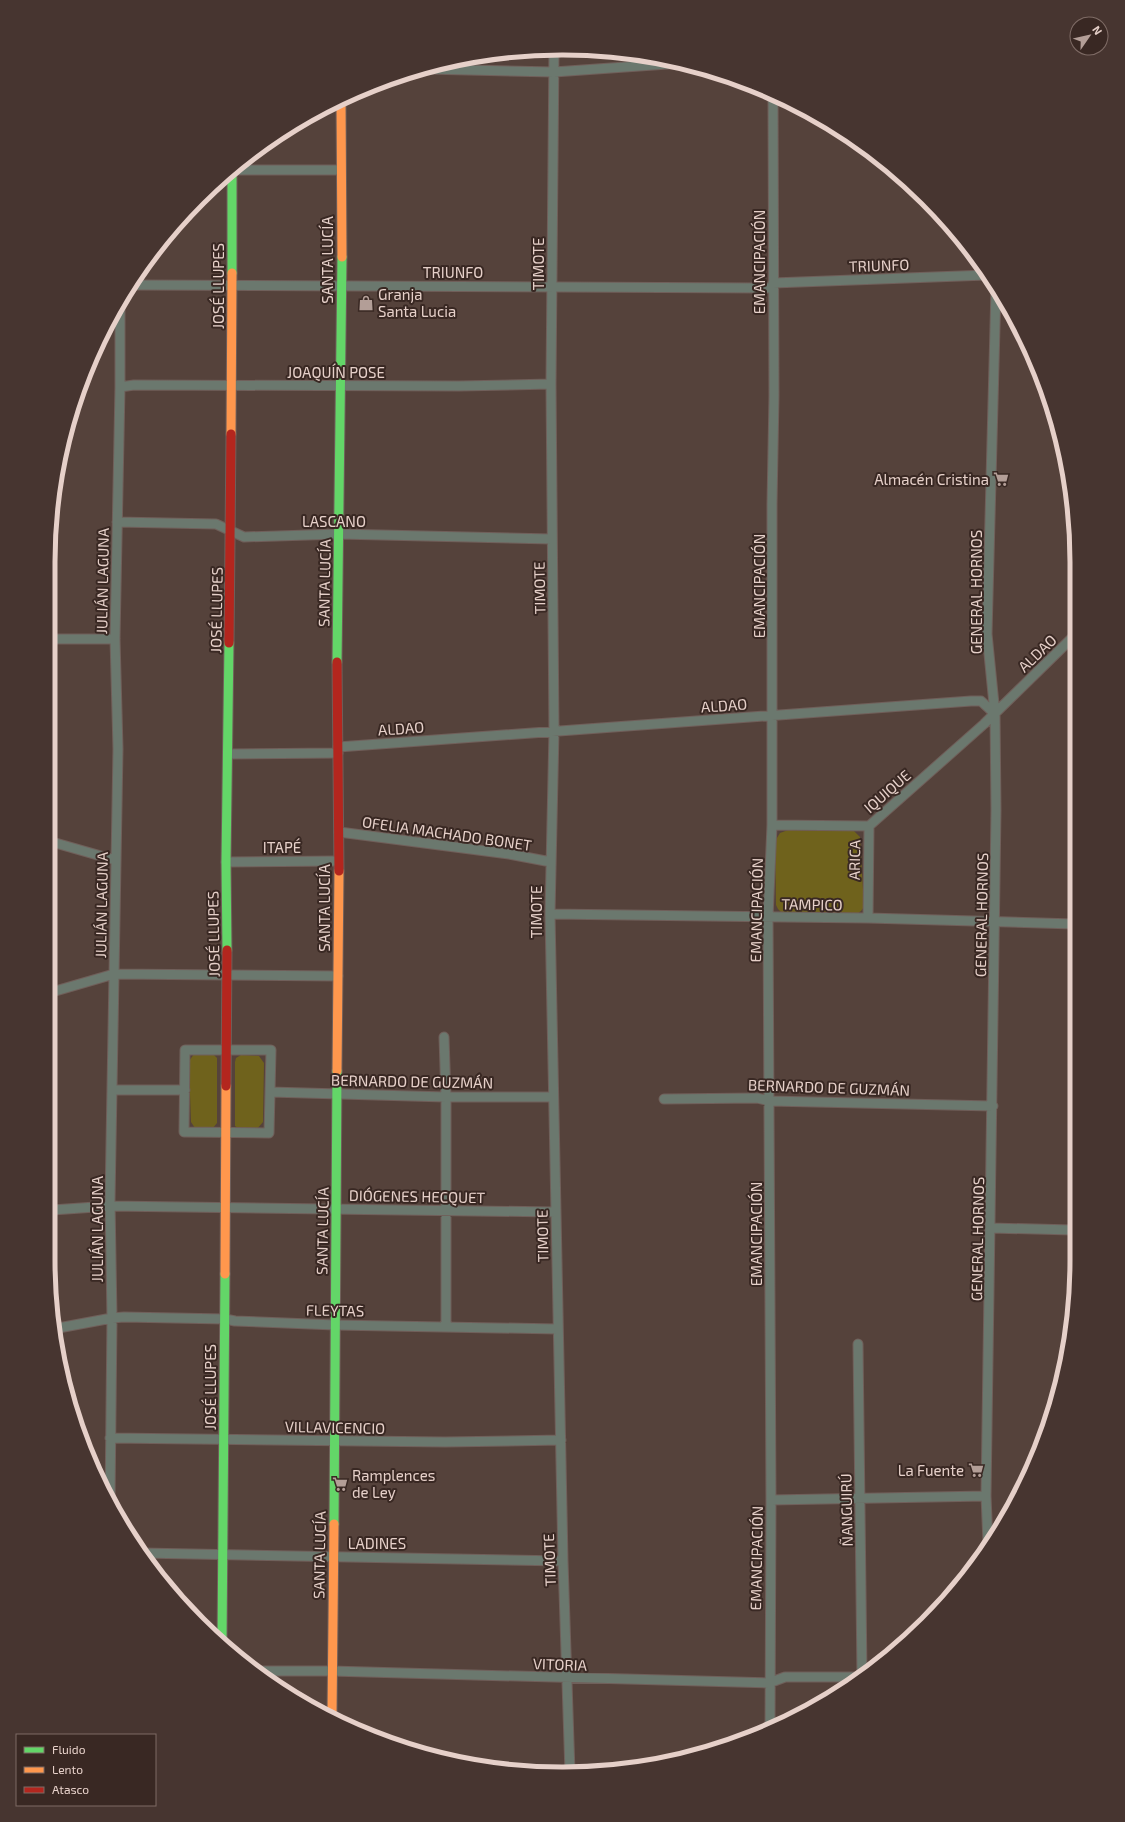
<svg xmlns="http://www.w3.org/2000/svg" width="1125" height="1822" font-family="'Exo 2',sans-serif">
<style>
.green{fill:#6f621c}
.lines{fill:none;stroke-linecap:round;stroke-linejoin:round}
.street-casing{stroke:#705f5a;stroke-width:11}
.fast-casing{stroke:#705f5a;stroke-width:11}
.slow-casing{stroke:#705f5a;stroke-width:11}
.jam-casing{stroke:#705f5a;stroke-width:11}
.street{stroke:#6b786e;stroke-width:9}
.fast{stroke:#63d668;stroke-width:9}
.slow{stroke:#ff974d;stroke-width:9}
.jam{stroke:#b3261e;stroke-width:9}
.labels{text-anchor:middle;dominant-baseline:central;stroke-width:4;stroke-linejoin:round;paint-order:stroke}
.street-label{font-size:15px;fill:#e6d0c9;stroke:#392823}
.poi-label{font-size:15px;fill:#e6d0c9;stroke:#392823;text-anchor:start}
.rim{fill:none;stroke:#e6d0c9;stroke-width:5}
</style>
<rect width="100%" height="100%" fill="#55423b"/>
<path class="green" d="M788,830L854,831L860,837L864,907L861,911L856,915L783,914L778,909L776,905L775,841L780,833Z
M194,1054H213L217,1058V1123L213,1128H195L191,1122L189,1066V1061Z
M241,1055L259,1056L264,1063L263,1122L257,1129H239L235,1126V1062L236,1058Z"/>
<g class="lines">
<g class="street-casing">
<path id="street" d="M554,50L551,384L554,731L550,914L563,1561L570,1773
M425,69L554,72L682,63
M231,170H340
M773,283L987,275
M134,285L773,288
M120,387L134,385L459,386L551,384
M117,522L216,524L244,537L339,534L552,539
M52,639H115
M338,747L971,701H981L995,714
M229,754L338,753
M772,825L869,826L984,724L1075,635
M339,832L509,854L551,862
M52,842L115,860
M226,862L338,861
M550,914L868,918L1074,924
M868,918L869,826
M52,992L114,974L338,976
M444,1037L446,1097V1326
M185,1050H271L269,1133L184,1132Z
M113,1090H185
M270,1092L446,1097H553
M664,1099L757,1098L770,1101L993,1106
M52,1210L110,1206L556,1212
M991,1228L1073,1230
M53,1329L112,1318L124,1317L225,1319L235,1321L335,1325L558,1329
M858,1344L862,1676
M110,1438L445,1442L561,1440
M771,1500L986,1496
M110,1502L112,1318L110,1201L118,749L115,639L120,387V309
M988,1543L986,1496L996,810L995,714L987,634L996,288
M142,1553L563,1561
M256,1671H331L769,1683L785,1677H861
M770,1726L771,1500L768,917L772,825V504L774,396L773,95"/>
</g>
<g class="fast-casing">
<path id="fast" d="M232,273V169
M337,662L342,257
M227,950L226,862L229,643
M334,1524L337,1071
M222,1643L225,1274"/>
</g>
<g class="slow-casing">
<path id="slow" d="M341,101L342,257
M231,434L232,273
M337,1071L339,871
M225,1274L226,1086
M332,1714L334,1524"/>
</g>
<g class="jam-casing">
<path id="jam" d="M229,643L231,434
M337,662L339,871
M226,1086L227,950"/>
</g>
<use href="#street" class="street"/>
<use href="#fast" class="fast"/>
<use href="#slow" class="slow"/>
<use href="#jam" class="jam"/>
</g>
<defs>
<g id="shop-bare" transform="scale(1.2)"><path d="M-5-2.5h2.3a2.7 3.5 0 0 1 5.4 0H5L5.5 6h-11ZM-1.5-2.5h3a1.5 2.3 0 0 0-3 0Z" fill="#b39e97" stroke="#392823" stroke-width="2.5" paint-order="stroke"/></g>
<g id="supermarket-bare" transform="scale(1.2)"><path d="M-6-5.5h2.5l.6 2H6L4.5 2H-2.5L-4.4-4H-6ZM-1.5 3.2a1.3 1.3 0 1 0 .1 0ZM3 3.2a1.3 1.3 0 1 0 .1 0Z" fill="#b39e97" stroke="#392823" stroke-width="2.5" paint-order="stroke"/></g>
</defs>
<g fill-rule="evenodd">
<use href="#shop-bare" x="366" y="303"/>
<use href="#supermarket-bare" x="1001" y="479"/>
<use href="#supermarket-bare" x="976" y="1470"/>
<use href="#supermarket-bare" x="340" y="1484"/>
</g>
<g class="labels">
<g class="street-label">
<text transform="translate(327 260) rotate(-90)">SANTA LUCÍA</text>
<text transform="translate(759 262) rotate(-90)">EMANCIPACIÓN</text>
<text transform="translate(538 264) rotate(-90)">TIMOTE</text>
<text transform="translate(879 265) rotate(-2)">TRIUNFO</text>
<text x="453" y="272">TRIUNFO</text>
<text transform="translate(218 286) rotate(-90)">JOSÉ LLUPES</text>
<text x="336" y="372">JOAQUÍN POSE</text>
<text x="334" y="521">LASCANO</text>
<text transform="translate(102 581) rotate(-89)">JULIÁN LAGUNA</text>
<text transform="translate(324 583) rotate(-89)">SANTA LUCÍA</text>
<text transform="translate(759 586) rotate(-90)">EMANCIPACIÓN</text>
<text transform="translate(539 588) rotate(-91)">TIMOTE</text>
<text transform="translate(976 592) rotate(-90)">GENERAL HORNOS</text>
<text transform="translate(216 610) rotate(-89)">JOSÉ LLUPES</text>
<text transform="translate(1037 653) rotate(-44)">ALDAO</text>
<text transform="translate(724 705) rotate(-4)">ALDAO</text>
<text transform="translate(401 728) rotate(-4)">ALDAO</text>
<text transform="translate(887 791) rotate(-41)">IQUIQUE</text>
<text transform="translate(447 833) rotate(8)">OFELIA MACHADO BONET</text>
<text x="282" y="847">ITAPÉ</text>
<text transform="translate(854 860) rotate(-89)">ARICA</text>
<text transform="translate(812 904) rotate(1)">TAMPICO</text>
<text transform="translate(101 905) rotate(-89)">JULIÁN LAGUNA</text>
<text transform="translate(324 908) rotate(-90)">SANTA LUCÍA</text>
<text transform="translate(756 910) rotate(-89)">EMANCIPACIÓN</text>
<text transform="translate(536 912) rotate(-90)">TIMOTE</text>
<text transform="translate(981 915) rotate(-89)">GENERAL HORNOS</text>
<text transform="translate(213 934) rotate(-91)">JOSÉ LLUPES</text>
<text transform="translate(412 1081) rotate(1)">BERNARDO DE GUZMÁN</text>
<text transform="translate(829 1087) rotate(2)">BERNARDO DE GUZMÁN</text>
<text transform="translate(417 1196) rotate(1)">DIÓGENES HECQUET</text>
<text transform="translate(97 1229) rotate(-90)">JULIÁN LAGUNA</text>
<text transform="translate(322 1231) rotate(-89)">SANTA LUCÍA</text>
<text transform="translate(756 1234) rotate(-90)">EMANCIPACIÓN</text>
<text transform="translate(542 1236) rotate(-91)">TIMOTE</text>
<text transform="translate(977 1239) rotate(-89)">GENERAL HORNOS</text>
<text transform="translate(335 1310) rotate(1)">FLEYTAS</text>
<text transform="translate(210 1387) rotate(-90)">JOSÉ LLUPES</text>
<text transform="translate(335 1427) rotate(1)">VILLAVICENCIO</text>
<text transform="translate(846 1510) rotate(-91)">ÑANGUIRÚ</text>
<text x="377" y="1543">LADINES</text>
<text transform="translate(319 1555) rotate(-89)">SANTA LUCÍA</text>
<text transform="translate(756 1558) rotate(-89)">EMANCIPACIÓN</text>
<text transform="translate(549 1560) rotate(-92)">TIMOTE</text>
<text transform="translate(560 1664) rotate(2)">VITORIA</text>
</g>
<g class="poi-label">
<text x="378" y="294">Granja<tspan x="378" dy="17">Santa Lucia</tspan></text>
<text x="989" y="479" text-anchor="end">Almacén Cristina</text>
<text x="964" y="1470" text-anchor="end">La Fuente</text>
<text x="352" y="1475">Ramplences<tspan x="352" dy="17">de Ley</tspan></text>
</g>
</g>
<path d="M0 0H1125V1822H0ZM562 55H563A507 507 0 0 1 1070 562V1260A507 507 0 0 1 563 1767H562A507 507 0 0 1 55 1260V562A507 507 0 0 1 562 55Z" fill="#473530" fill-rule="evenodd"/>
<path class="rim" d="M562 55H563A507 507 0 0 1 1070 562V1260A507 507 0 0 1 563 1767H562A507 507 0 0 1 55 1260V562A507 507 0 0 1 562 55Z"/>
<rect x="16" y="1734" width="140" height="72" fill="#392823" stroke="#7e6b65"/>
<rect x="24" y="1747" width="20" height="6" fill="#63d668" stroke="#7e6b65"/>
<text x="52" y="1754" font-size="12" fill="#e6d0c9">Fluido</text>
<rect x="24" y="1767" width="20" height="6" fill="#ff974d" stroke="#7e6b65"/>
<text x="52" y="1774" font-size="12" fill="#e6d0c9">Lento</text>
<rect x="24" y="1787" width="20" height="6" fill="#b3261e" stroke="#7e6b65"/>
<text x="52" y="1794" font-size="12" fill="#e6d0c9">Atasco</text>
<g transform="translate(1089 36) rotate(56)"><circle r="19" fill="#392823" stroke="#7e6b65"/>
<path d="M0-3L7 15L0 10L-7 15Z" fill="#b39e97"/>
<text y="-6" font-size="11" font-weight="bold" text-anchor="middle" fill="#e6d0c9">N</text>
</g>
</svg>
